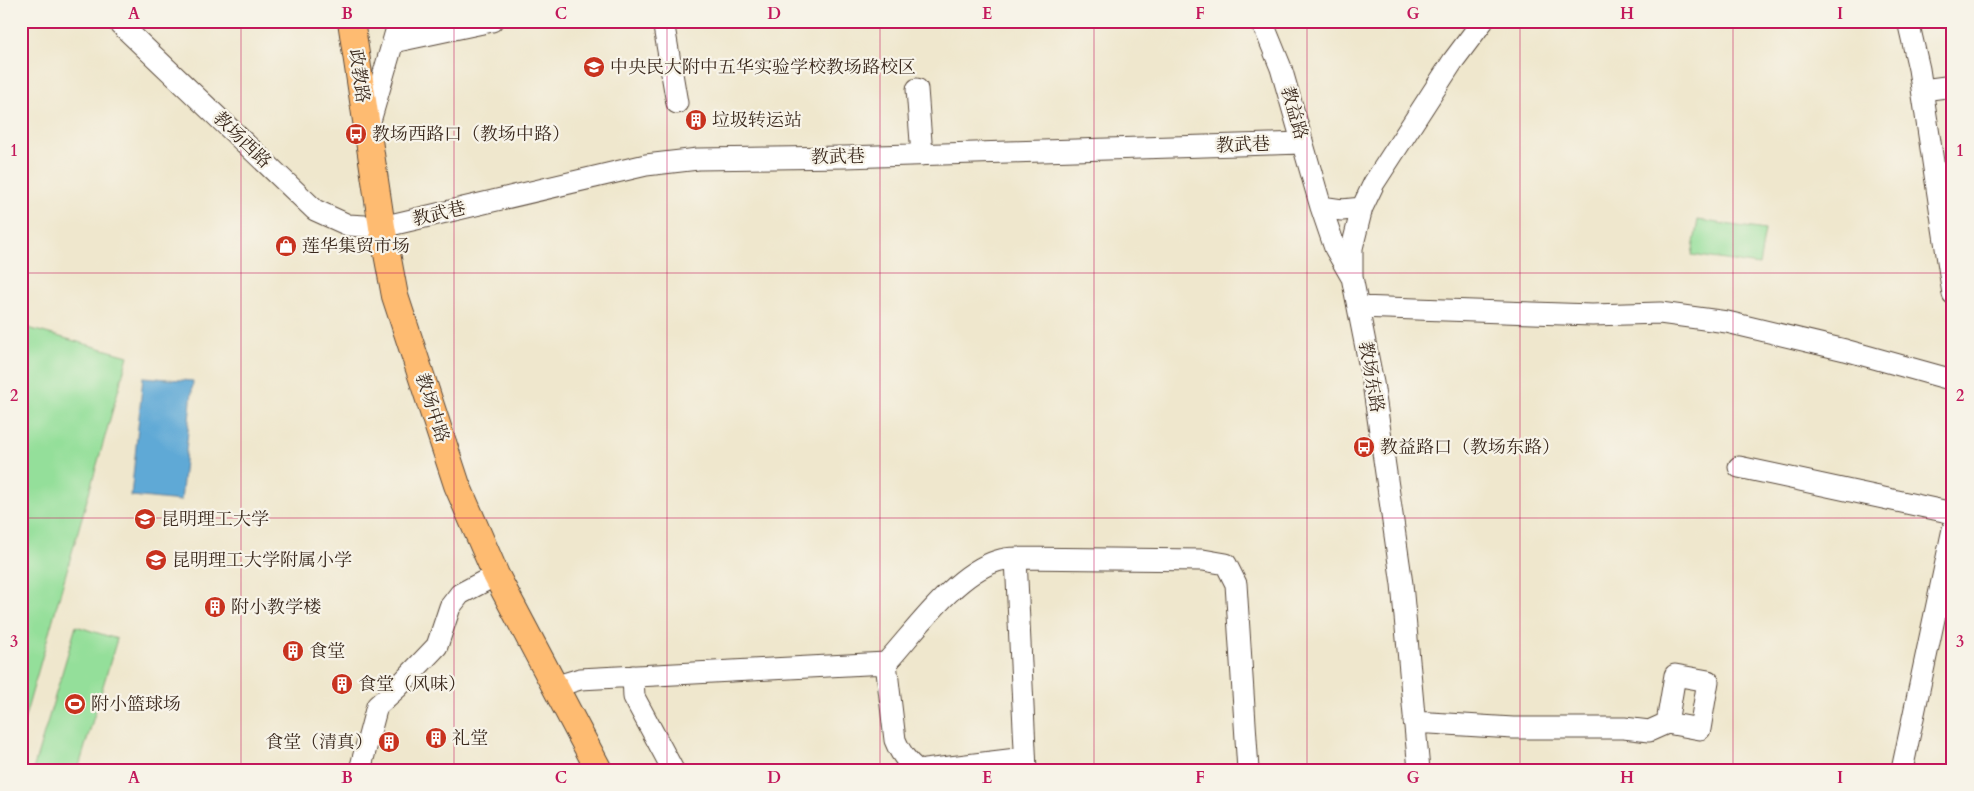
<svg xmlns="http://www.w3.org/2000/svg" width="1974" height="791" font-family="Cardo,'Noto Serif SC',serif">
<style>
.green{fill:#94df9a;stroke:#68845c}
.water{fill:#5ea9d6;stroke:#4c6a7a}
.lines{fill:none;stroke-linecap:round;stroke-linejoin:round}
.minor-casing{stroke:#564638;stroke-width:23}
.major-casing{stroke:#564638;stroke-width:28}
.minor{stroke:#fff;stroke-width:21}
.major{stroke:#febb71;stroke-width:26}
.grid{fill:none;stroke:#c2185b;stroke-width:1;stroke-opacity:0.55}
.labels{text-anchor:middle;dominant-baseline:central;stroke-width:4.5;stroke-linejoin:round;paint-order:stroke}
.poi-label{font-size:18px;fill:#3b2a1e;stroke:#f7f3e8;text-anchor:start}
.street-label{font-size:18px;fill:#3b2a1e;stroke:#f7f3e8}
.neatline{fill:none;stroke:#c2185b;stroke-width:2}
.grid-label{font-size:16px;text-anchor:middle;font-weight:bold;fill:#c2185b}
</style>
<rect width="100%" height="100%" fill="#f7f3e8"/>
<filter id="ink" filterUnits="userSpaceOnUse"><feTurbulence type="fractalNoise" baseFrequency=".02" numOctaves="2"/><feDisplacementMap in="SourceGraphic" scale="10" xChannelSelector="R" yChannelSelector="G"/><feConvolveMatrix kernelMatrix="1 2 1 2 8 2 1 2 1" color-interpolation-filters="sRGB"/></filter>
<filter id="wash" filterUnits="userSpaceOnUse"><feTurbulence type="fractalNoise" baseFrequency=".0096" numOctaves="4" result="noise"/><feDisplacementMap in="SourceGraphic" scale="20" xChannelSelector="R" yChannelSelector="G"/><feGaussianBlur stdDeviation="1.12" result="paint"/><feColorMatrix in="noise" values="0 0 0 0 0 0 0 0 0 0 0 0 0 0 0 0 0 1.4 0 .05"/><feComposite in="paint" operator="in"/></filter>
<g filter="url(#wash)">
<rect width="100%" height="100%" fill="#efe7cd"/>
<path class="green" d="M1698,220L1765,230L1759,265L1692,255Z
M21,326L128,356L21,731Z
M76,626L117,639L78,770H33Z"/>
<path class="water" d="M143,377L193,381L181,501L131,496Z"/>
</g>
<g filter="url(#ink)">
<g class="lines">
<g class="minor-casing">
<path id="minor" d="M117,21L315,210L348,225L382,227L646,165L698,159L845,157L1302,143
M663,21L677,103
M1260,21L1266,31L1281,68L1321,207
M1908,21L1919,69L1953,294
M393,42L492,21
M917,89L922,155
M1923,90L1953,86
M368,128L399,21
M1351,276L1335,248L1321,207L1342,210L1362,208
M1358,307L1592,315L1660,313L1727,322L1845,350L1953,380
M1739,467L1953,513
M1016,558L1026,770
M886,663L895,740C900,753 906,761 917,770
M1675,675L1708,681L1700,729L1667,723Z
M633,676L634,697L673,770
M554,687L580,679L886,663C916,630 955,574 997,561C1003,559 1010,558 1016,558L1203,560L1226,564L1236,584L1248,770
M1414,722L1513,728H1624L1649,731L1667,723
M360,770L377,706L397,688L437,646L450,607L460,594L496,575
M925,770L1025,758
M1419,770L1402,584L1373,383L1352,277V248L1362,208L1374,183L1453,61L1483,21
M1902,770L1953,529"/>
</g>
<g class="major-casing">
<path id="major" d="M351,21L382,227L395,296L457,485L496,575L599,770"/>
</g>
<use href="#minor" class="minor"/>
<use href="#major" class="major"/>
</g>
</g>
<path class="grid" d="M241,21V770M454,21V770M667,21V770M880,21V770M1094,21V770M1307,21V770M1520,21V770M1733,21V770M21,273H1953M21,518H1953"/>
<defs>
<g id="school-disc" transform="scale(1.125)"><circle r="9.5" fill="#c8321e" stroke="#f7f3e8"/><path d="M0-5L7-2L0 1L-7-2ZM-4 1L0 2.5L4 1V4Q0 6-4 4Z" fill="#fff"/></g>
<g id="building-disc" transform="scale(1.125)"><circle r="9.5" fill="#c8321e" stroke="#f7f3e8"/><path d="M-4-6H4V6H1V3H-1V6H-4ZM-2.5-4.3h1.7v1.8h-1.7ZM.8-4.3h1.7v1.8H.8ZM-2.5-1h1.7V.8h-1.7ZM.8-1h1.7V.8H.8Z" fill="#fff"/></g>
<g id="bus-disc" transform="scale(1.125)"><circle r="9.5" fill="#c8321e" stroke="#f7f3e8"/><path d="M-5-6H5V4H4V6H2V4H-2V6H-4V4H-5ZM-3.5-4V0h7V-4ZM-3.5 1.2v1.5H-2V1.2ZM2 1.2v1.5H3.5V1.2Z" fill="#fff"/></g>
<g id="shop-disc" transform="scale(1.125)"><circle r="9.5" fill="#c8321e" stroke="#f7f3e8"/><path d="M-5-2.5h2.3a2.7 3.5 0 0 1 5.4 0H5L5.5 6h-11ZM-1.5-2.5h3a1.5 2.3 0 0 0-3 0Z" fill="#fff"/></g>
<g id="university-disc" transform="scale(1.125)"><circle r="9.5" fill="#c8321e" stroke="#f7f3e8"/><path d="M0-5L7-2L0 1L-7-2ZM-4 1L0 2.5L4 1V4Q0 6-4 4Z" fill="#fff"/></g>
<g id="stadium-disc" transform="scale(1.125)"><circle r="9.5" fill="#c8321e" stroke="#f7f3e8"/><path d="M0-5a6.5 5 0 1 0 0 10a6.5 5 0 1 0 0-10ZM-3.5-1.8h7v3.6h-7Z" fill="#fff"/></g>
</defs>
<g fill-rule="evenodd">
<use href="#school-disc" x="594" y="67"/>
<use href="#building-disc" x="696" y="120"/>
<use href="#bus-disc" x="356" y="134"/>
<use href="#shop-disc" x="286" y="246"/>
<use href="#bus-disc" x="1364" y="447"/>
<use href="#university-disc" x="145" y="519"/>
<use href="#school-disc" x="156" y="560"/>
<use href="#building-disc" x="215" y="607"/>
<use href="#building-disc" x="293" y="651"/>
<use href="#building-disc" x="342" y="684"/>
<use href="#stadium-disc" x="75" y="704"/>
<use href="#building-disc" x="436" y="738"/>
<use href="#building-disc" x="389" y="742"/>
</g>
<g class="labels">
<g class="poi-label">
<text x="610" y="67">中央民大附中五华实验学校教场路校区</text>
<text x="712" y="120">垃圾转运站</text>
<text x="372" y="134">教场西路口（教场中路）</text>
<text x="302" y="246">莲华集贸市场</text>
<text x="1380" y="447">教益路口（教场东路）</text>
<text x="161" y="519">昆明理工大学</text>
<text x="172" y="560">昆明理工大学附属小学</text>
<text x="231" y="607">附小教学楼</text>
<text x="309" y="651">食堂</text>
<text x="358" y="684">食堂（风味）</text>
<text x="91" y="704">附小篮球场</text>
<text x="452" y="738">礼堂</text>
<text x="373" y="742" text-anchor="end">食堂（清真）</text>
</g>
<g class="street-label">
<text transform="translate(359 76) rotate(82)">政教路</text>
<text transform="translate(1294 113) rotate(74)">教益路</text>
<text transform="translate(242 140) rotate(44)">教场西路</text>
<text transform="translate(1243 145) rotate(-2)">教武巷</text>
<text transform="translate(838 157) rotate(-1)">教武巷</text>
<text transform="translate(439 214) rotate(-13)">教武巷</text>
<text transform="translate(1371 377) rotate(80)">教场东路</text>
<text transform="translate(432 408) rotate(72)">教场中路</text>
</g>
</g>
<rect width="1974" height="791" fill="none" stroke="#f7f3e8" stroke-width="55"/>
<rect x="28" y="28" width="1918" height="736" class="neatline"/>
<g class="grid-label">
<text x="134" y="19">A</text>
<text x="347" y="19">B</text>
<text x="561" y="19">C</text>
<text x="774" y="19">D</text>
<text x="987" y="19">E</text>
<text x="1200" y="19">F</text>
<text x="1413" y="19">G</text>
<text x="1627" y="19">H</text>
<text x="1840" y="19">I</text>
<text x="14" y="156">1</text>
<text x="1960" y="156">1</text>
<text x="14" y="401">2</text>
<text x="1960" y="401">2</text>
<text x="14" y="647">3</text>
<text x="1960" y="647">3</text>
<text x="134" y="783">A</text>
<text x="347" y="783">B</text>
<text x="561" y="783">C</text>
<text x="774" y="783">D</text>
<text x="987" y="783">E</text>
<text x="1200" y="783">F</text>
<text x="1413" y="783">G</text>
<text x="1627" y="783">H</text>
<text x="1840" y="783">I</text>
</g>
</svg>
